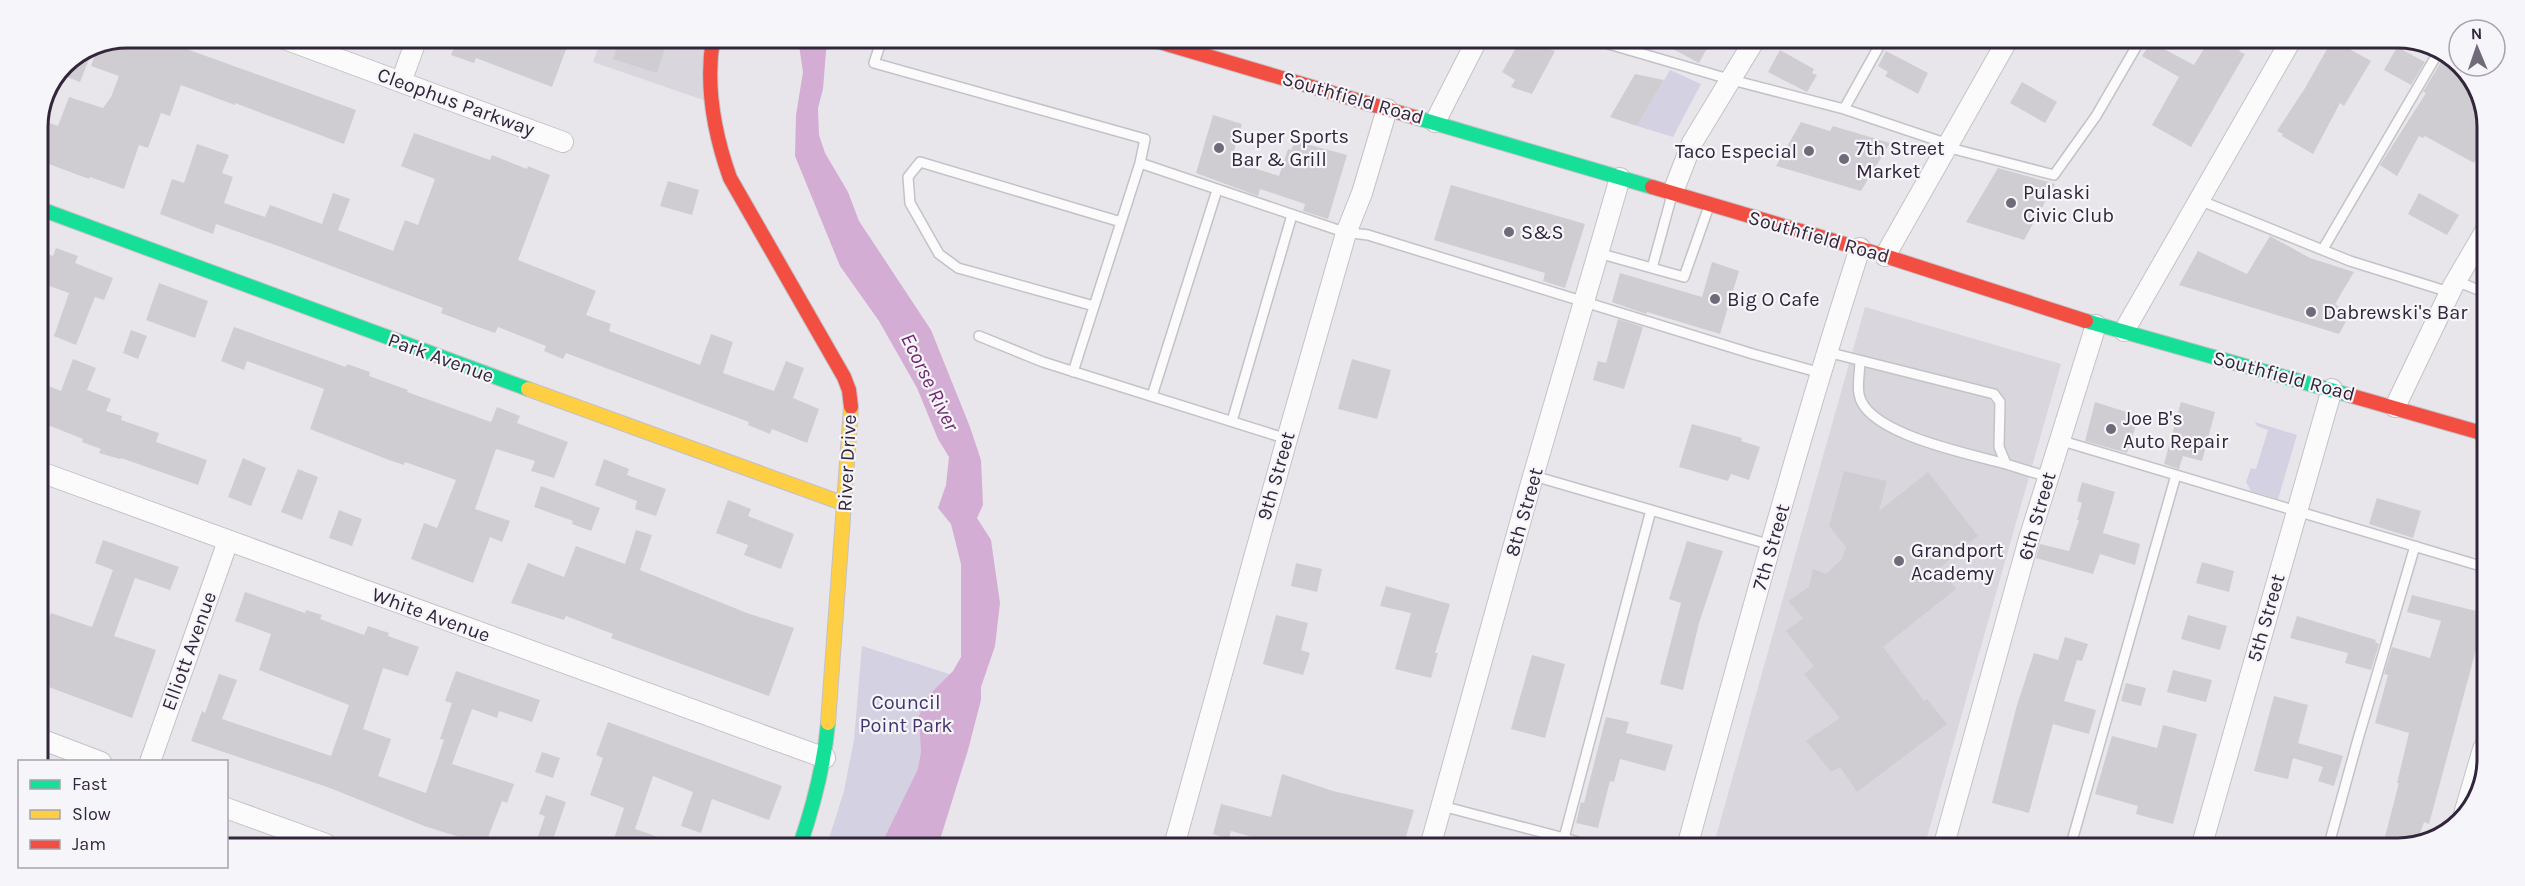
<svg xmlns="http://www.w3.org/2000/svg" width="2525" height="886" font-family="Karla,sans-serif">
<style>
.built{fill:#dad6de}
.green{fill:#d4d1e2}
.water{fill:#d4add4}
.building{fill:#cfcdd2}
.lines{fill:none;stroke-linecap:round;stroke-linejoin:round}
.lane-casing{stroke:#c4c2c7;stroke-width:12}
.street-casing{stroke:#c4c2c7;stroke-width:22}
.fast-casing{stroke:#c3c1c6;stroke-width:16}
.slow-casing{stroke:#c3c1c6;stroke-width:16}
.jam-casing{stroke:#c3c1c6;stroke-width:16}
.lane{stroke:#fcfbfc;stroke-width:9}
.street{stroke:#fcfbfc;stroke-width:20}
.fast{stroke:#16e098;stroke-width:14}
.slow{stroke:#ffcf43;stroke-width:14}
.jam{stroke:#f24e42;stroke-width:14}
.poi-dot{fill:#726979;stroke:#f6f5f9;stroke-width:2}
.labels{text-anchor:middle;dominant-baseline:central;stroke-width:4.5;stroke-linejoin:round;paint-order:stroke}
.street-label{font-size:20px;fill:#33263c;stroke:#f6f5f9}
.poi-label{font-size:20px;fill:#33263c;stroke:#f6f5f9;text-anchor:start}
.park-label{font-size:20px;fill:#42356e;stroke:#f6f5f9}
.water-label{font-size:21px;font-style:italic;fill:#722770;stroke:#f6f5f9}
.rim{fill:none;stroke:#33263c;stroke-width:3}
</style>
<rect width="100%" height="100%" fill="#e8e6eb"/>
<path class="built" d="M602,38L713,39L712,103L593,62Z
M1865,307L2061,364L1924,848L1713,847Z"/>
<path class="green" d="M1670,70L1701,84L1673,137L1637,126Z
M2255,422L2297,435L2278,499L2251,491L2246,482L2251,468L2256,469L2268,430L2257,426Z
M862,646L968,680L917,846L827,845L844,791L854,740Z"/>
<path class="water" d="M798,39H827L823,89L818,108L819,135L825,153L848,192L859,221L931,330L970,427L981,460L983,505L977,518L991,540L1000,603L995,646L981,687V700L968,750L938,846L881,845L918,769L921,752L919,716L928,696L953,671L961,657V564L951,524L938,508L946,485L949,457L938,439L917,388L879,321L840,266L795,156L796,115L803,72Z"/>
<path class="building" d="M127,38H156L356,110L344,144L235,103V105L181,85L170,116L161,113L148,148L139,145L124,189L90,177L89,179L38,160V138L44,121L58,126L69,97L103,108L111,97L119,76L91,66L97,50Z
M458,38H525L545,46L547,38H553L568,44L552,87L476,58L474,63L451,55Z
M620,38L656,39L667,42L657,73L613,59Z
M1520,41L1533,47L1534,44L1555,51L1532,94L1511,87L1515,80L1502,72Z
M1658,41H1711L1699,63Z
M2151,42L2194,65L2208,42H2245L2239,51L2245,54L2191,147L2152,125L2179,77L2142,56Z
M2331,42H2337L2371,61L2344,106L2340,103L2313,154L2282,136L2283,134L2277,131L2305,88Z
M2397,47L2425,62L2411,85L2384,70Z
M1780,50L1814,69L1812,73L1817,75L1807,92L1768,72Z
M1886,51L1928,73L1918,94L1885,76L1888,72L1878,66Z
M92,52L80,82L62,75L66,62Z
M2445,55L2469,72L2487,121V141L2474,163L2425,136L2423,138L2419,136L2397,176L2380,165L2426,93L2423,92Z
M1635,74L1664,80L1637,126L1610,117Z
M2022,82L2057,102L2045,123L2010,103Z
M1213,115L1242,124L1231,161L1279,176L1288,149L1291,150L1295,141L1347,155L1328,219L1303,211L1305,204L1260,189L1258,196L1196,173Z
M1801,122L1830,131L1833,126L1890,143L1861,191L1776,166Z
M414,133L490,160L492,155L527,169L528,166L550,175L518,260L596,291L586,315L611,324L609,331L700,365L711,334L733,342L723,373L774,391L786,361L804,368L793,398L819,409L807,443L772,429L770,434L748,425L749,422L566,353L563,359L544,351L546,346L498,327L495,333L470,324L441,313L443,308L281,247L216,224L213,234L160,214L172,179L184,183L197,144L229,155L222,173L233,177L224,203L265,217L270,205L322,224L333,193L350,199L338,230L393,251L405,220L418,225L435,179L401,166Z
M1998,168L2055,184L2024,240L1966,222Z
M668,181L699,190L692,215L660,206Z
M1451,185L1585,224L1565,288L1543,281L1545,273L1434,240Z
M2419,193L2459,215L2447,235L2408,214Z
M2270,236L2310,258L2354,272L2335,304L2350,314L2339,334L2179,285L2198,251L2247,274Z
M56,248L78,256L75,263L113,278L104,300L95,297L76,345L54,336L69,293L38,282V250L53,256Z
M1712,262L1739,271L1720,334L1647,312L1646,314L1612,302L1620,273L1702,297Z
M159,283L208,301L195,338L146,320Z
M1618,319L1643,327L1624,389L1593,380L1598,361L1606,363Z
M234,327L346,367L347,364L370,372L369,376L408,390L407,392L491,422L497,407L520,416L517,423L568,442L554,478L531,471L535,461L496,449L475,509L510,521L502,542L490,537L473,583L411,559L424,523L437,528L456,480L405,462L404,465L389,460L310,429L324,389L247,361L244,370L221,361Z
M131,330L147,336L138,359L123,353Z
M73,359L96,368L87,390L111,399L106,411L122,416L121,420L159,433L156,442L207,460L198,485L121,458L120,459L99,453L101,449L82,442L83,439L38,421V382L61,391Z
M1352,359L1391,370L1377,419L1338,409Z
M2095,402L2139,416L2127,453L2085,441Z
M2181,402L2215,412L2202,461L2183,456L2179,469L2164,464Z
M1692,424L1742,438L1741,441L1760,447L1749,480L1731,474L1728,481L1679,467Z
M243,458L266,468L251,506L228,497Z
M604,459L629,469L627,475L666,489L656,516L635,509L637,501L595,485Z
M298,469L318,477L302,520L281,512Z
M1844,471L1887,481L1879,511L1928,472L1978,536L1940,568L1956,589L1883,647L1924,701L1927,699L1947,724L1857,792L1840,767L1831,772L1806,741L1840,718L1804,674L1814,666L1786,631L1803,618L1788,601L1809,587L1813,569L1826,574L1842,559L1846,547L1829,526Z
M2082,482L2115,492L2103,533L2140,544L2135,565L2100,554L2093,574L2036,558L2040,544L2069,551L2079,520H2077L2082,503L2077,501Z
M541,486L600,508L591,531L572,524L573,521L534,507Z
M2377,498L2421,511L2413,538L2369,524Z
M728,500L751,509L748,516L794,534L781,569L744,555L748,545L716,533Z
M339,510L362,519L352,546L329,538Z
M636,530L652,535L640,570L747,613L794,628L769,696L611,638L613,634L566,616L564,620L511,603L528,563L564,577L576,546L625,564Z
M103,540L179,567L170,590L135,578L114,636L156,650L132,718L38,683V650L51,613L92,627L113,570L95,563Z
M1687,541L1723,551L1699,623L1683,690L1660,684L1681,603L1669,599Z
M2202,562L2234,571L2229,592L2196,583Z
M1296,563L1322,569L1317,592L1291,586Z
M1386,586L1450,604L1435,653H1438L1431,678L1395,669L1411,613L1380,606Z
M245,592L305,613L306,610L322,615L320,619L364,635L368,626L389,633L388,636L419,647L408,676L383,668L363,729L391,739L378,776L426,793L444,740L440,739L452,703L445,701L456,671L540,700L532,722L499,711L497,718L472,709L452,764L514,784L507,803L502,801L485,845L424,826L330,788L191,741L202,711L205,713L219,674L237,680L222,719L331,756L349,705L259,670L271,634L235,621Z
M2412,595L2484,613V620L2429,824L2424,822L2417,842L2398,848H2382L2399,783H2397L2409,733L2375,723L2388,675L2384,674L2392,647L2430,658L2441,621L2407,612Z
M1276,615L1308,623L1301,650L1310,653L1303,675L1263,664Z
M2188,615L2227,626L2220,650L2181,639Z
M2297,616L2376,640L2375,642L2379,644L2371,670L2345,663L2348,653L2290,638Z
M2065,637L2088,644L2082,661L2077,660L2064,701L2096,710L2089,734L2053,724L2029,813L1992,803L2017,705L2034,653L2058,660Z
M1532,655L1565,664L1545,738L1511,729Z
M2173,670L2212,680L2206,702L2167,692Z
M2126,683L2146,688L2141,706L2121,701Z
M2274,696L2308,705L2298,743L2343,756L2334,786L2318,781L2323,767L2293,758L2288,779L2254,771Z
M1606,717L1629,722L1626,733L1673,745L1665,771L1620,759L1614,782L1610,781L1598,828L1576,823L1581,802L1584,803Z
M608,722L782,786L769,820L712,799L701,833L681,826L693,792L653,776L635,829L673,842L672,845H612L624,808L590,795L603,758L596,755Z
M2163,725L2197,734L2173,824L2136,814L2138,806L2095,794L2112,736L2157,748Z
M542,752L560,758L553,778L535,772Z
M1282,774L1333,791L1414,810L1403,846H1284L1231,831L1229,839L1213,834L1221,804L1271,817Z
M546,795L566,802L551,845H535L545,816L539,814Z"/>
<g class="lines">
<g class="lane-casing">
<path id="lane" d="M882,39L874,63L1145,139L1140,163L1073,372
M1595,40L1732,80L1844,109L1948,144
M1844,109L1882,41
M1946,147L2054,175L2096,116L2139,42
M1140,163L1344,232L1368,235L1753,354L1821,373
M2199,200L2350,261L2449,292
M2323,249L2439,51
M1598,253L1684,277L1709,206
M1652,268L1672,195
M2456,281L2486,293
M1094,306L958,268L939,254L910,203L908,177L920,162L1121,222
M979,336L1043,362L1287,439
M1827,352L1994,394L2000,402L1999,447L2006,464L2048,477
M1860,361C1860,371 1857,383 1859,394C1865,434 1971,454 2006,464
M1152,396L1217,190
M1232,421L1292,215
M2059,440L2484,567
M1534,476L1771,545
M1442,806L1564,838L1651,510
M1564,838L1595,847
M2070,848L2176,475
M2328,848L2358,739L2415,546"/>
</g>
<g class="street-casing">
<path id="street" d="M282,38L563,142
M401,82L417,38
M1435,122L1477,40
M1673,192L1692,143L1754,41
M1885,256L2007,41
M2124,331L2290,42
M2395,407L2453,286L2487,228
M38,471L825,758
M38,738L101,762
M150,762L228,541
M226,808L326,844
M2464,814L2483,749
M1174,846L1287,439L1346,233L1362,193L1387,109
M1430,847L1532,480L1620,178
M1687,847C1742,647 1796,446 1860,248
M1943,848L2029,539L2096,325
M2201,848L2332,389"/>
</g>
<g class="fast-casing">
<path id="fast" d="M1414,117L1652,187
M38,208L528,389
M2086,321L2352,396
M800,845C814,804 824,766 828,723"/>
</g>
<g class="slow-casing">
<path id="slow" d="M528,389L845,504
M828,723L851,407"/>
</g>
<g class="jam-casing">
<path id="jam" d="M713,39C705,87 714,133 730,178L844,377L849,390L851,407
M1153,40L1414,117
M1652,187L1885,256L2086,321
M2352,396L2485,434"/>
</g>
<use href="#lane" class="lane"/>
<use href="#street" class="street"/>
<use href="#fast" class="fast"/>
<use href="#slow" class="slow"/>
<use href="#jam" class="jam"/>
</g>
<g class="poi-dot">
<circle cx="1219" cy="148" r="6"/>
<circle cx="1809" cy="151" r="6"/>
<circle cx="1844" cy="159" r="6"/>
<circle cx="2011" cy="203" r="6"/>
<circle cx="1509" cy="232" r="6"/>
<circle cx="1715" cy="299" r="6"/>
<circle cx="2311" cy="312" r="6"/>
<circle cx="2111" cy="429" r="6"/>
<circle cx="1899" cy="561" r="6"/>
</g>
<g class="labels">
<g class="street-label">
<text transform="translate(1353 98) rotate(16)">Southfield Road</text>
<text transform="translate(456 102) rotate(20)">Cleophus Parkway</text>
<text transform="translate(1819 237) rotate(16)">Southfield Road</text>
<text transform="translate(441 358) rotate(20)">Park Avenue</text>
<text transform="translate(2284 376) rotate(15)">Southfield Road</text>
<text transform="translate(847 463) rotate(-87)">River Drive</text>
<text transform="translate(1276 476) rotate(-74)">9th Street</text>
<text transform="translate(1524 512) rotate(-74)">8th Street</text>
<text transform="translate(2037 516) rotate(-74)">6th Street</text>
<text transform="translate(1771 547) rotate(-74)">7th Street</text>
<text transform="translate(431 615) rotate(20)">White Avenue</text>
<text transform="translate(2266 618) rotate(-74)">5th Street</text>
<text transform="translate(189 651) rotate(-70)">Elliott Avenue</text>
</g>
<g class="poi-label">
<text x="1231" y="136">Super Sports<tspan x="1231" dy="23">Bar &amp; Grill</tspan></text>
<text x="1856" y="148">7th Street<tspan x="1856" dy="23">Market</tspan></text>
<text x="1797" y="151" text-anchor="end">Taco Especial</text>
<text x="2023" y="192">Pulaski<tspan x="2023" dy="23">Civic Club</tspan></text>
<text x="1521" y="232">S&amp;S</text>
<text x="1727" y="299">Big O Cafe</text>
<text x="2323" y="312">Dabrewski's Bar</text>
<text x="2123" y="418">Joe B's<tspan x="2123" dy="23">Auto Repair</tspan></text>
<text x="1911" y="550">Grandport<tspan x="1911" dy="23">Academy</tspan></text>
</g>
<g class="park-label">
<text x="906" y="702">Council<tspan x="906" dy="23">Point Park</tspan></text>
</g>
<g class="water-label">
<text transform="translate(930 382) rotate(64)">Ecorse River</text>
</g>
</g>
<path d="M0 0H2525V886H0ZM127 48H2398A79 79 0 0 1 2477 127V759A79 79 0 0 1 2398 838H127A79 79 0 0 1 48 759V127A79 79 0 0 1 127 48Z" fill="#f6f5f9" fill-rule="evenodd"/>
<path class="rim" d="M127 48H2398A79 79 0 0 1 2477 127V759A79 79 0 0 1 2398 838H127A79 79 0 0 1 48 759V127A79 79 0 0 1 127 48Z"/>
<rect x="18" y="760" width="210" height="108" fill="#f6f5f9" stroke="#a8a2ad" stroke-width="1.5"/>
<rect x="30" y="780" width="30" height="9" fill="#16e098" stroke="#a8a2ad" stroke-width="1.5"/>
<text x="72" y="790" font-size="18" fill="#33263c">Fast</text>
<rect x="30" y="810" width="30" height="9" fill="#ffcf43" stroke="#a8a2ad" stroke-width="1.5"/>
<text x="72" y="820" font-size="18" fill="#33263c">Slow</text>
<rect x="30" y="840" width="30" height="9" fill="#f24e42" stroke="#a8a2ad" stroke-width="1.5"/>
<text x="72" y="850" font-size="18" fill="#33263c">Jam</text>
<g transform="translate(2477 48) rotate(358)"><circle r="28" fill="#f6f5f9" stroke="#a8a2ad" stroke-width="1.5"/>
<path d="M0-4.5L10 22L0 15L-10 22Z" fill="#726979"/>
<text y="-9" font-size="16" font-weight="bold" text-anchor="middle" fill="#33263c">N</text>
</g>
</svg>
